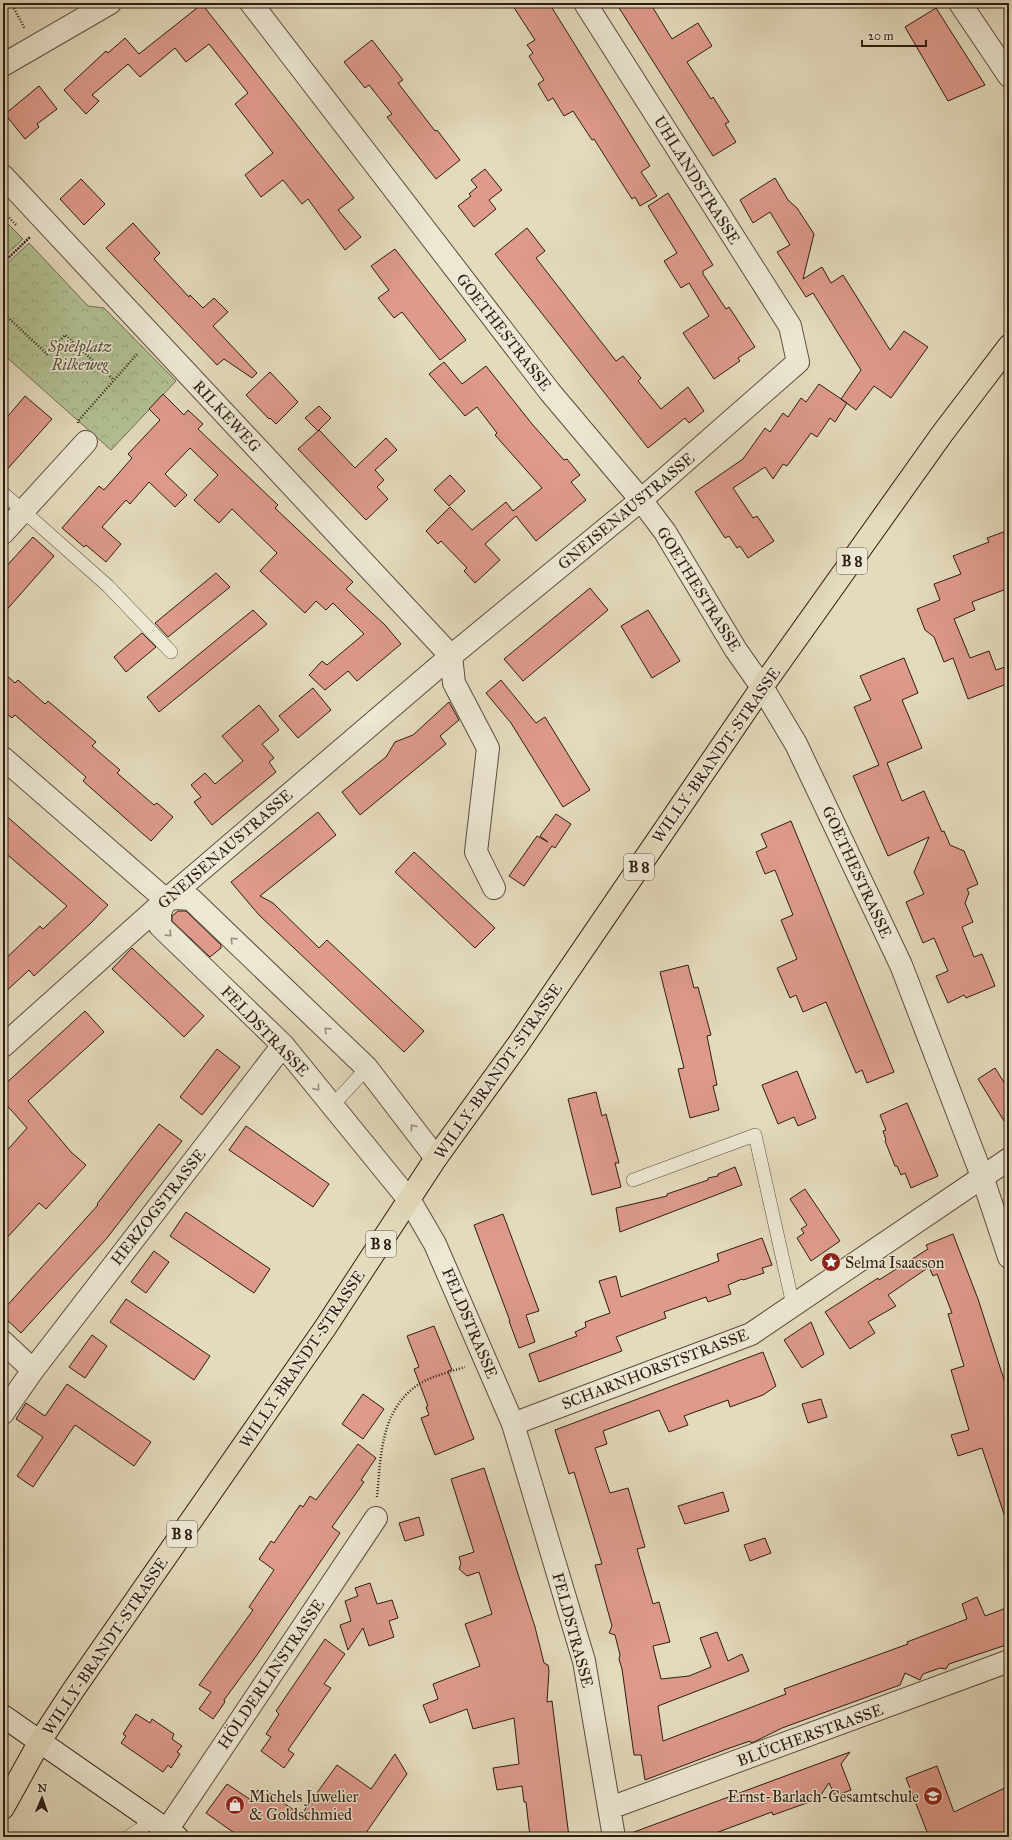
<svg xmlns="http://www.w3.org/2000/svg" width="1012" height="1840" font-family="'IM FELL Great Primer',serif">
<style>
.park{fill:url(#park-crowns);stroke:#706e54}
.building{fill:#de9a8b;stroke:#2e1c14}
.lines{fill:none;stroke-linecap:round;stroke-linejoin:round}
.lane-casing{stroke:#5c4c3e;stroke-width:14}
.street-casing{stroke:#5c4c3e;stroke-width:24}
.secondary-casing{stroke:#2e1c14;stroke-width:24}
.primary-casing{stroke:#2e1c14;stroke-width:24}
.path{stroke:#2e1c14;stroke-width:2.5;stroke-dasharray:1 2;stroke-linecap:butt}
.lane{stroke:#ede8d4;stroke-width:13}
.street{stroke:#ede8d4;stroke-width:22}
.secondary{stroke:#ede8d4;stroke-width:22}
.primary{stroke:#e4dbbd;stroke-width:22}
.oneway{stroke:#978c7e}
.labels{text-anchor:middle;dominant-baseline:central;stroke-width:3;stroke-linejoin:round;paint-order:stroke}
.shield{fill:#ede8d4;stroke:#67594e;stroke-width:1}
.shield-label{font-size:15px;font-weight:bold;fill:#2e1c14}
.street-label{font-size:16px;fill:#2e1c14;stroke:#ede8d4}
.park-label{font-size:16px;font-style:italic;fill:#564e3a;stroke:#ede8d4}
.poi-label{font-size:16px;fill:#2e1c14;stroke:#ede8d4;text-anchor:start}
</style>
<defs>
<pattern id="park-crowns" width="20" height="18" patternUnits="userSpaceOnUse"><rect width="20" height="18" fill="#b2c193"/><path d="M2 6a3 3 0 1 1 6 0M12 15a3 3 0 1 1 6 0" fill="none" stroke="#99a57e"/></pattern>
</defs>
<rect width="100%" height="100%" fill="#e4dbbd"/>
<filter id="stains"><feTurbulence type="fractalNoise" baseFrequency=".005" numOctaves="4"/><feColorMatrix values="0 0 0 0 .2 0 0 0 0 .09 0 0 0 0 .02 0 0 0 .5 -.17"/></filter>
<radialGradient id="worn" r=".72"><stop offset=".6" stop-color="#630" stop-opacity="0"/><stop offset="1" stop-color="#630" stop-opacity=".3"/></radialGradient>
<path class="park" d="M3,219L23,239L3,258Z
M29,243L88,306L104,308L176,381L111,450L3,354V267Z"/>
<path class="building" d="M511,3H549L650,166L641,172L657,196L640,206L635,197L632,199L594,139L592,140L573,111L564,116L553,98L548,101L538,84L544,80L529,56L533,53L527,45L535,40Z
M616,3H650L672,39L698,23L712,46L687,62L711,99L713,97L729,122L725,124L736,142L713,156Z
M202,4L354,198L338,210L361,237L345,250L308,199L302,204L283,180L261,197L245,175L273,153L235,104L248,93L209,44L186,62L175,48L140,77L128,64L92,95L99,101L86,114L64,90L106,51L108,53L125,38L139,54Z
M936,8L985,85L948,101L905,27Z
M372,40L403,80L398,83L435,131L437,130L460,160L436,179L387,117L392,114L369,85L365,88L344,62Z
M39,86L57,109L37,124L39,127L25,139L5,114Z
M485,169L502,190L489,200L496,209L474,227L458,206L471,196L469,194L477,187L471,180Z
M775,178L788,200L797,208L814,234L803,279L822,267L831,283L843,275L890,350L904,331L928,347L891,398L874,386L856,410L841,399L861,370L813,293L806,297L777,252L790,245L770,212L753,223L740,200Z
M81,179L105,204L84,225L60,199Z
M668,193L713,265L703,271V274L726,309L729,307L755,347L738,358L740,361L714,379L683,333L709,316L689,283L681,288L664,261L677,253L648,206Z
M133,223L160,253L154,259L189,297L190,295L203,308L214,298L228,312L213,326L257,373L252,378L224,359L217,365L106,248Z
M527,228L545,251L536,258L616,361L623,356L641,378L638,381L661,409L688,387L704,411L689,423L685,418L648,448L495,254Z
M395,249L466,340L440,360L402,312L394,318L378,298L389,290L371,266Z
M444,362L462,384L486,366L532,424L564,460L567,459L580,475L571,482L586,500L536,541L516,516L485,544L500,560L475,583L464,571L467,568L441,541L438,544L426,531L450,507L472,530L506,502L513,511L542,488L495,435L497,433L477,407L465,416L429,374Z
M270,372L298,402L276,424L270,418L269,419L246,395Z
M819,384L847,403L835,422L830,418L817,437L811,433L787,466L783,464L773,479L765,467L733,488L753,518L757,516L774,541L748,558L740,546L737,548L729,536L725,538L695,492L743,459L765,428L770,432L783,413L788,417L801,398L806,402Z
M163,394L184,415L188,410L203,424L198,429L278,505L275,508L353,582L346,589L385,625L401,644L357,681L348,671L325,690L309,675L322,661L327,665L364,634L333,603L326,610L316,601L305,613L260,571L277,553L232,509L219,523L194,500L218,475L190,448L165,474L187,495L175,507L149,482L130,504L126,500L102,527L121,544L106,562L86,545L84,547L62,528L99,486L104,490L132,458L128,454L160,420L149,409Z
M25,396L52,419L3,474V422Z
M319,406L331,418L318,431L305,418Z
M319,430L355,468L386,438L397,450L375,470L384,480L377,487L388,499L366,520L298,449Z
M450,475L465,491L449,506L434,490Z
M1009,530V588L972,602L975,610L954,619L970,658L989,651L996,670L1005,667L1009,677V683L968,699L953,658L944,662L934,637L925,630L917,609L940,600L934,584L961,574L953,556L989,542L987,538Z
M33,537L54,556L3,614V570Z
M216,573L230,587L168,637L155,623Z
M590,588L608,610L523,681L504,659Z
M253,610L267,624L159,712L147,697Z
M648,610L680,661L652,678L621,626Z
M142,633L156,647L126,672L114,657Z
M904,658L918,693L902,700L922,748L887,763L902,801L924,791L942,832L944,831L950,845L964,851L978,884L967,889L969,893L965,903L973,922L962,927L974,957L982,954L995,986L966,998L964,995L948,1003L936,976L948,971L934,938L923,943L906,902L924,894L914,872L929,837L888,856L853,776L879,765L854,707L871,700L860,676Z
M3,672L15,683L18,680L45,704L48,701L96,742L92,746L120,770L117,773L154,805L157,803L173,817L151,841L83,781L86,777L15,715L12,718L3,711Z
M501,680L536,723L545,717L590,790L563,807L511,723L486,693Z
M313,688L331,710L298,738L279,716Z
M449,702L459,720L440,736L446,744L360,815L342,792L386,757L395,742L413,735Z
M259,705L279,730L262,744L274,758L269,762L276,772L212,825L194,802L201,797L191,785L205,773L215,784L243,761L222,736Z
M318,812L336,835L260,896L273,903L319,948L327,940L424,1031L404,1052L259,915L231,882Z
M3,813L108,905L91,923L34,976L29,970L3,994V961L40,926L43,929L67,906L3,851Z
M556,814L571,824L555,848L552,846L524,886L509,876L537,836L548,842L540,836Z
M791,821L894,1072L867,1083L862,1070L856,1073L826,1002L803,1012L796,995L790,998L777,968L797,959L781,920L793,915L775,870L765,874L756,852L767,847L761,834Z
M414,852L495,928L475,948L395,872Z
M178,911H186L221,945V948L210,957L172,921V916Z
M132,948L204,1016L184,1037L112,969Z
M688,965L694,988L698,987L711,1035L707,1036L717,1085L713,1086L719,1110L690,1118L678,1069L684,1068L660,972Z
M85,1011L104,1032L28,1101L71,1152L86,1165L46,1209L39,1203L3,1242V1155L27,1128L3,1101V1086Z
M217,1049L240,1067L202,1115L180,1097Z
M995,1068L1009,1090V1129L978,1079Z
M797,1071L816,1118L798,1126L794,1117L778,1124L762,1085Z
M596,1092L602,1116L606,1114L619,1163H615L621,1187L592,1195L568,1099Z
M907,1103L938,1176L911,1188L905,1173L901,1175L897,1166H895L885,1141L886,1140L883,1131L886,1130L880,1115Z
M159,1124L182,1141L107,1238L21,1333L3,1316V1310L98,1205L97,1204Z
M246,1126L329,1184L313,1207L229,1150Z
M735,1167L742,1185L620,1232L616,1208L667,1196V1194L708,1180V1178L718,1176V1174Z
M805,1189L840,1241L811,1261L797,1238L804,1233L801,1229L807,1225L790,1199Z
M186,1212L270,1269L254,1293L170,1236Z
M503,1214L539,1311L526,1315L535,1342L519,1348L509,1321H510L474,1225Z
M953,1234L978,1299L1009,1395V1519L1006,1520L982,1448L958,1456L951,1435L969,1430L951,1370L964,1366L948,1314L952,1313L937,1274L933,1276L929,1267L888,1295L896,1306L868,1322L875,1333L850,1349L825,1312L878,1278L879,1280L928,1249L926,1245Z
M762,1238L772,1265L762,1268L764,1273L743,1280L742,1279L728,1285L731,1294L708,1302L706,1297L664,1312L666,1318L616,1337L622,1351L539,1382L529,1354L577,1336L575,1332L586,1327L585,1322L610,1313L599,1281L616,1276L621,1297L719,1261L717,1254Z
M154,1251L169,1262L146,1293L131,1282Z
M126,1299L210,1356L194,1380L110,1322Z
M811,1322L824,1354L802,1368L784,1340Z
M434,1326L452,1370L448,1371L474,1439L435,1455L421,1418L429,1415L426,1407L428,1406L414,1369L419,1367L407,1336Z
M92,1335L107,1346L85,1378L69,1367Z
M763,1352L776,1386L763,1395L730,1407L728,1400L684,1416L688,1425L669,1432L659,1410L603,1431L607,1444L595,1448L610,1493L628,1488L645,1547L637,1549L653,1604L659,1602L670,1642L653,1646L661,1679L689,1676L711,1667L700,1638L717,1632L728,1661L742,1654L749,1671L658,1706L663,1741L786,1694L784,1689L908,1644L907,1642L967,1619L962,1604L977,1597L985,1616L1009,1607V1644L949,1664L946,1669L940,1668L923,1674L920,1680L905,1673L900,1685L782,1728L756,1741L751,1743L750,1741L727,1749L645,1780L641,1755H634L622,1669L619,1659L620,1655L615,1635L609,1633L612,1626L595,1565L602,1564L574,1472L569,1474L555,1430Z
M67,1384L151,1442L134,1466L75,1425L33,1487L17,1476L43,1437L16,1419L26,1403L45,1416Z
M363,1394L384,1409L363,1439L342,1424Z
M821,1399L827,1417L808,1423L802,1404Z
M358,1444L376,1458L361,1480L364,1482L332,1527L340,1533L257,1655L224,1700L225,1702L213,1719L199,1709L211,1692L199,1685L253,1610L249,1607L274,1570L259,1559L271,1541L274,1543L300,1505L303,1507L310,1496L316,1500Z
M484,1468L535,1627L544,1663L548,1665L549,1671L547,1702L552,1701L569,1837H530L526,1802H524L522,1786L497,1790L493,1768L519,1764L514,1718L473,1729L467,1709L430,1723L423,1705L438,1699L433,1684L480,1666L465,1624L492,1614L479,1572L467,1576L459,1569L461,1563L459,1557L474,1552L451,1479Z
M723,1492L729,1511L685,1524L678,1506Z
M419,1517L424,1535L405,1541L399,1523Z
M765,1538L771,1553L750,1561L744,1545Z
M370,1583L377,1604L392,1600L398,1618L389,1621L394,1637L369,1646L363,1628L348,1650L340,1625L351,1621L345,1601L358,1596L355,1588Z
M325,1639L345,1654L324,1684L331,1688L288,1750L294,1754L284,1768L261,1751L271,1737L266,1734L279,1714L276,1711Z
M136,1714L150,1723L152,1719L174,1734L172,1739L182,1746L177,1752L180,1754L171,1768L168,1765L163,1772L121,1743L126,1736L123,1734Z
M850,1752L841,1764L851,1790L835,1796L829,1783L818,1799L773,1815L772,1812L705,1837H626V1835Z
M395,1754L407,1774L363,1837H240L206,1813L227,1784L251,1800L258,1790L265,1795L268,1792L301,1815L337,1765L371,1789Z
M937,1766L954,1812L1009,1786V1837H929L906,1778Z"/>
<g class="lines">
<g class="lane-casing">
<path id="lane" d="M3,493L108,586L171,652
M332,1106L367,1068
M633,1180L755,1135L793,1305
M128,1837L154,1820"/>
</g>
<g class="street-casing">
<path id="street" d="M251,3L550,392L641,500L665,532L736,650L762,687L796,744L901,965L982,1176L1009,1257
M960,3L1009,76
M3,65L110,3
M3,176L451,656L454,683L488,748L476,852L494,888
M3,533L86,442
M3,758L166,900L178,898L191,899L367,1068L436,1158
M166,900L160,912V926L283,1045L410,1201L435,1244L513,1424L584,1661L614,1837
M3,1046L166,900L451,656L641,500L798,362L790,326L585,3
M3,1342L33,1370
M3,1413L33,1370L283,1045
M513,1424L751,1334L1009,1159
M610,1808L1009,1661
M167,1830L376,1518"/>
</g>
<g class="secondary-casing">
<path id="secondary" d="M3,1716L177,1837"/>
</g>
<g class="primary-casing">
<path id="primary" d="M3,1808L40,1741L74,1689L325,1328L436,1158L517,1046L762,687L942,434L1009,346"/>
</g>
<path class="path" d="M11,3L25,29
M3,211L16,225
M3,263L29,238L3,263
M3,313L47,354L65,335L114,380
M78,423V421L138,353
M377,1497C381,1456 380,1410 419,1384C432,1376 450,1372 465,1367"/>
<use href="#lane" class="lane"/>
<use href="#street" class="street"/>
<use href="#secondary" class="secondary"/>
<use href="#primary" class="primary"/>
</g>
<defs><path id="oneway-chevron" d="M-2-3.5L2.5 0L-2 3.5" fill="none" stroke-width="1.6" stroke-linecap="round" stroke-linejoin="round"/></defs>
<g class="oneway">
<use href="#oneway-chevron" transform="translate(169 934) rotate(44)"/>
<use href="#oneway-chevron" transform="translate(233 940) rotate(-136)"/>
<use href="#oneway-chevron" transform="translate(327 1030) rotate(-136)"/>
<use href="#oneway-chevron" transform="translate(317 1088) rotate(51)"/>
<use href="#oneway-chevron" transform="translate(413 1127) rotate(-127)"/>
</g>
<defs>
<g id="sight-disc" transform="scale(1)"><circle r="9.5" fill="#8f2418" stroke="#ede8d4"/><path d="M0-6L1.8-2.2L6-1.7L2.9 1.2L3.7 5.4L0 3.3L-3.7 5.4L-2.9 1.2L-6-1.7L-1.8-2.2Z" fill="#fff"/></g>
<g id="school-disc" transform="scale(1)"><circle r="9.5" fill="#8f2418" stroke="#ede8d4"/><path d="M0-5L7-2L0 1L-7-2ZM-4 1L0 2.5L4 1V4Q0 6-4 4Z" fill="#fff"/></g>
<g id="shop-disc" transform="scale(1)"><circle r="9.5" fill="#8f2418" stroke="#ede8d4"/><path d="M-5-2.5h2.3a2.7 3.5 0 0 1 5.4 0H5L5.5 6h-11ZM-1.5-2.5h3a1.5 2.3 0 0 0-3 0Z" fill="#fff"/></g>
</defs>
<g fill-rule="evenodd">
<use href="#sight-disc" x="831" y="1262"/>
<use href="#school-disc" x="933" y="1796"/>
<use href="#shop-disc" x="235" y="1805"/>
</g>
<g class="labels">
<g class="shield">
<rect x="837" y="548" width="30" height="26" rx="3"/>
<rect x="624" y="854" width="30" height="26" rx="3"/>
<rect x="366" y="1231" width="30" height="26" rx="3"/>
<rect x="167" y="1521" width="30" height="26" rx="3"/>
</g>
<g class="shield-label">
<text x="852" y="561">B 8</text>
<text x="639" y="867">B 8</text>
<text x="381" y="1244">B 8</text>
<text x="182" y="1534">B 8</text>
</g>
<g class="street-label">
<text transform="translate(697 180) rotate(58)">UHLANDSTRASSE</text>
<text transform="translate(504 332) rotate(52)">GOETHESTRASSE</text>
<text transform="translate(227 416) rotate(47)">RILKEWEG</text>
<text transform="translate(626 511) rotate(-40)">GNEISENAUSTRASSE</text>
<text transform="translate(699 589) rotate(58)">GOETHESTRASSE</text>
<text transform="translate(716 755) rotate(-55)">WILLY-BRANDT-STRASSE</text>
<text transform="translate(225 849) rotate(-41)">GNEISENAUSTRASSE</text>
<text transform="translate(857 872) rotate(65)">GOETHESTRASSE</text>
<text transform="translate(265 1031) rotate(46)">FELDSTRASSE</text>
<text transform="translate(498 1071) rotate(-55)">WILLY-BRANDT-STRASSE</text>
<text transform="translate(158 1207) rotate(-52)">HERZOGSTRASSE</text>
<text transform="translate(470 1323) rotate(67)">FELDSTRASSE</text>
<text transform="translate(302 1359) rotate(-56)">WILLY-BRANDT-STRASSE</text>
<text transform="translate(655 1369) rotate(-21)">SCHARNHORSTSTRASSE</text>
<text transform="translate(573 1630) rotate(75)">FELDSTRASSE</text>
<text transform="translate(105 1646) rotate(-56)">WILLY-BRANDT-STRASSE</text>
<text transform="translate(271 1674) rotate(-56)">HÖLDERLINSTRASSE</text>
<text transform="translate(810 1735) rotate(-20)">BLÜCHERSTRASSE</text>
</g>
<g class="park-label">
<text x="80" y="346">Spielplatz<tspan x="80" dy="18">Rilkeweg</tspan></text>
</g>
<g class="poi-label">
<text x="845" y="1262">Selma Isaacson</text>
<text x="249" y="1796">Michels Juwelier<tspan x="249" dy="18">&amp; Goldschmied</tspan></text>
<text x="919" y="1796" text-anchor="end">Ernst-Barlach-Gesamtschule</text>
</g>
</g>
<rect width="1012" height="1840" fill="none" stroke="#e4dbbd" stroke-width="16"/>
<rect x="4" y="4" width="1004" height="1832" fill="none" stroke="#2e1c14" stroke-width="2"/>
<rect x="8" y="8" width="996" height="1824" fill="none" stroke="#2e1c14"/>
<g transform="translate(42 1798) rotate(2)" stroke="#ede8d4" stroke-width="3" paint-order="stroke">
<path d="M0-3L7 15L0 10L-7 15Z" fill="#2e1c14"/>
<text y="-6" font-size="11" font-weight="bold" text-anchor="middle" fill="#2e1c14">N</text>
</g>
<path d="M862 40v6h64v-6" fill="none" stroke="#2e1c14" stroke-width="2"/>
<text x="868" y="40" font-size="12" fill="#2e1c14" stroke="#ede8d4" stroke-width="3" paint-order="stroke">20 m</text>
<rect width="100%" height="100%" filter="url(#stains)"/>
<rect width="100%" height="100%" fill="url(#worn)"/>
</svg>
